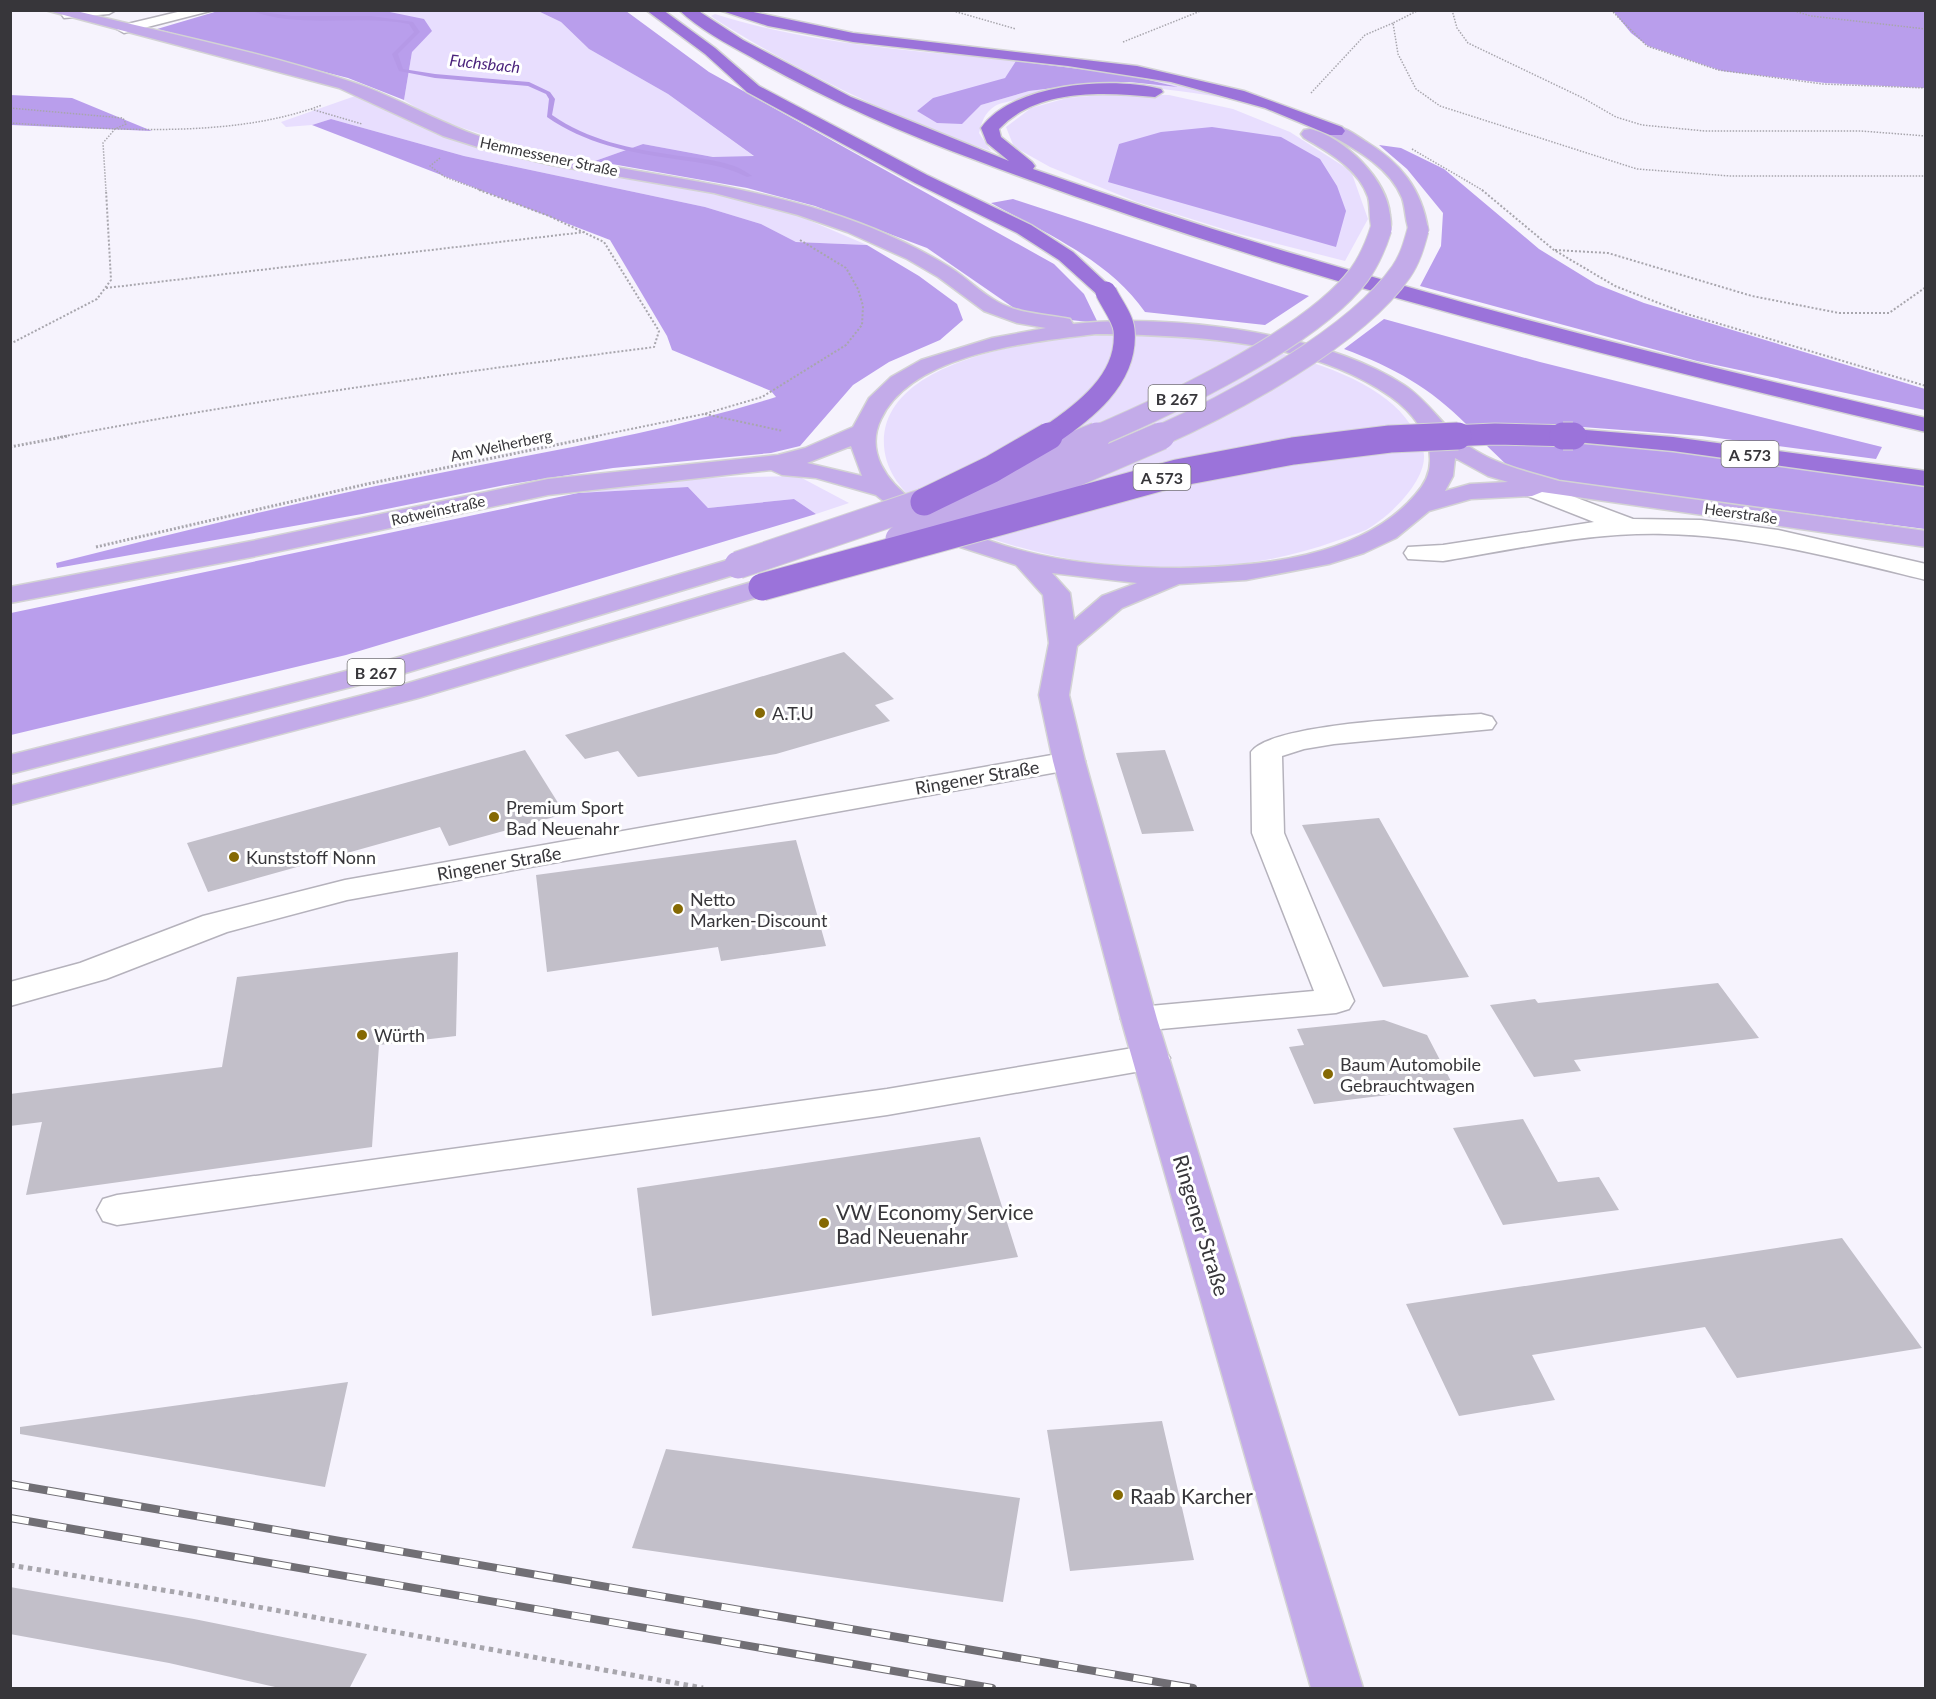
<svg xmlns="http://www.w3.org/2000/svg" width="1936" height="1699" font-family="Lato,sans-serif">
<style>
.green{fill:#e8defe;fill-rule:evenodd}
.forest{fill:#b99eec}
.lines{fill:none;stroke-linecap:round;stroke-linejoin:round}
.stream{fill:#b599e7;fill-rule:evenodd}
.building{fill:#c2bfc9}
.minor-casing{stroke:#b5b2bc;stroke-width:3}
.major-casing{stroke:#d3d3d4;stroke-width:3}
.highway-casing{stroke:#d3d3d4;stroke-width:3}
.path-far3{stroke:#a8a6ad;stroke-width:1.5;stroke-dasharray:1.5 1.5;stroke-linecap:butt}
.path-far2{stroke:#a8a6ad;stroke-width:2;stroke-dasharray:2 2;stroke-linecap:butt}
.path-far1{stroke:#a8a6ad;stroke-width:3;stroke-dasharray:2 2;stroke-linecap:butt}
.path{stroke:#a8a6ad;stroke-width:5;stroke-dasharray:4.5 4.5;stroke-linecap:butt}
.minor{fill:#fff;fill-rule:evenodd}
.major{fill:#c3abe9;fill-rule:evenodd}
.highway{fill:#9b73da;fill-rule:evenodd}
.rail-casing{stroke:#716f75;stroke-width:8}
.rail{stroke:#fff;stroke-width:6;stroke-dasharray:19;stroke-linecap:butt}
.major-bridge-far1-casing{stroke:#d3d3d4;stroke-width:23;stroke-linecap:butt}
.major-bridge-casing{stroke:#d3d3d4;stroke-width:29;stroke-linecap:butt}
.highway-bridge-far1-casing{stroke:#d3d3d4;stroke-width:23;stroke-linecap:butt}
.highway-bridge-casing{stroke:#d3d3d4;stroke-width:29;stroke-linecap:butt}
.major-bridge-far1{stroke:#c3abe9;stroke-width:21}
.major-bridge{stroke:#c3abe9;stroke-width:27}
.highway-bridge-far1{stroke:#9b73da;stroke-width:21}
.highway-bridge{stroke:#9b73da;stroke-width:27}
.poi-dot{fill:#856903;stroke:#fff;stroke-width:2}
.labels{text-anchor:middle;dominant-baseline:central;stroke-width:6;stroke-linejoin:round;paint-order:stroke}
.far-street-label{font-size:15px;fill:#37363a;stroke:#fff}
.far-water-label{font-size:16px;font-style:italic;fill:#4b237c;stroke:#fff}
.shield{fill:#fff;stroke:#737275;stroke-width:1.5}
.shield-label{font-size:16px;font-weight:bold;fill:#37363a}
.poi-label{font-size:18px;fill:#37363a;stroke:#fff;text-anchor:start}
.street-label{font-size:18px;fill:#37363a;stroke:#fff}
.near-poi-label{font-size:21px;fill:#37363a;stroke:#fff;text-anchor:start}
.near-street-label{font-size:21px;fill:#37363a;stroke:#fff}
</style>
<rect width="100%" height="100%" fill="#f6f3fd"/>
<path class="green" d="M380,11H538L561,22L589,49L668,94L755,157H713L643,144L595,161L526,148L434,119L404,100L412,52Z
M715,14C835,52 965,53 1089,67C1141,73 1191,86 1241,99L1237,101C1167,85 1091,81 1022,99C1013,101 1002,102 995,106C984,113 982,122 979,133L991,151C901,122 795,70 715,19L711,16ZM1017,61L1128,75L1170,85L1086,84L1029,91L981,105L967,119L982,86L1005,78Z
M1113,94L1169,95L1233,109L1290,132L1351,171L1368,219L1345,261L1239,234L1137,202L1050,167L1014,147L1006,127L1031,108L1067,98Z
M358,95L467,143L519,157L705,192L792,213L867,245L796,242L761,224L705,207L464,156L331,119L312,125L286,127L281,122Z
M1102,335C1127,334 1153,333 1178,335C1243,341 1373,366 1410,424C1416,433 1425,447 1424,458C1423,484 1389,517 1366,530C1357,534 1346,537 1336,541C1229,580 1101,575 992,539C969,532 943,524 923,508C903,492 886,473 884,446C879,358 1039,340 1102,335Z
M798,476L849,503L816,514L794,499L708,508L688,487L578,493L691,478Z"/>
<path class="forest" d="M380,10L424,19L432,31L412,52L404,100L348,78L157,29L218,11Z
M538,11H626L709,72L1054,264L1084,294L1098,323L1043,317L1014,308L927,248L815,206L747,188L595,161L643,144L713,157L754,156L668,94L589,49L561,22Z
M1613,11H1925V88L1825,83L1722,71L1648,46L1631,33Z
M1016,61L1128,75L1178,87L1129,82L1086,84L1029,91L981,105L962,124L937,123L917,111L933,98L1005,78Z
M10,95L72,98L152,131L11,125Z
M331,119L464,156L705,207L761,224L796,242L867,245L919,276L957,304L963,320L940,340L889,362L853,385L800,446L771,453L613,468L505,485L362,514L57,568L56,563C172,534 288,504 405,480C529,454 655,435 776,397L771,391L672,350L667,336L610,240L312,125Z
M1212,127L1281,137L1320,159L1337,186L1346,211L1336,247L1108,182L1119,144L1161,132Z
M1379,145L1401,148L1444,169L1539,249L1596,284L1644,303L1925,389V410L1697,361L1420,286L1441,246L1443,213L1407,169Z
M1013,199L1309,296L1265,325L1145,312C1109,260 1045,233 991,203Z
M1384,319L1540,362L1882,447L1876,459L1702,436L1569,426L1467,425C1429,387 1395,368 1344,349Z
M1485,444C1519,444 1553,442 1586,444C1699,450 1814,467 1925,487V529L1556,481L1511,469Z
M688,487L708,508L794,499L816,514L346,655L11,735V613L578,493Z"/>
<g class="lines">
<path class="stream" d="M249,10L291,16H371L413,22L420,32L398,54L403,69L435,74L529,82L550,92L555,99L552,115C588,140 631,149 673,155C699,159 731,159 752,176L747,177C724,165 700,163 675,159C630,153 584,143 547,117L549,99L546,94L528,86L435,78L399,71L392,54L414,32L409,24C357,14 299,30 249,10Z"/>
</g>
<path class="building" d="M844,652L894,699L875,705L890,721L776,754L638,777L618,751L585,759L565,735Z
M525,750L565,814L449,846L440,827L208,892L187,843Z
M1165,750L1194,831L1142,834L1116,753Z
M1379,818L1469,977L1383,987L1302,825Z
M796,840L826,946L721,961L718,947L547,972L536,875Z
M458,952L456,1036L379,1045L372,1147L26,1195L42,1122L10,1126V1094L222,1067L237,977Z
M1718,983L1759,1038L1574,1060L1581,1071L1534,1077L1490,1005L1535,999L1538,1003Z
M1384,1020L1427,1035L1454,1087L1314,1104L1289,1047L1304,1045L1297,1029Z
M1523,1119L1558,1182L1599,1177L1619,1210L1503,1225L1453,1128Z
M980,1137L1018,1257L652,1316L637,1188Z
M1842,1238L1922,1348L1737,1378L1705,1327L1532,1355L1555,1400L1459,1416L1406,1304Z
M348,1382L325,1487L20,1434V1427Z
M1162,1421L1194,1560L1070,1571L1047,1430Z
M666,1449L1020,1498L1003,1602L632,1548Z
M10,1587L194,1619L367,1654L349,1689H284L169,1663L10,1634Z"/>
<g class="lines">
<g class="minor-casing">
<path id="minor" d="M70,10H116L109,14L64,18L62,15L64,12Z
M186,10H214L124,33L117,29L119,26Z
M1529,480L1633,519L1701,520L1778,530L1926,564V580C1840,559 1754,536 1665,534C1591,532 1516,549 1443,561L1408,559L1404,553L1408,547L1443,545L1594,522L1520,493L1516,488L1520,483Z
M1481,714L1492,717L1496,723L1492,729L1334,744L1304,749L1282,756L1284,833L1354,1001L1349,1009L1336,1013L1139,1031L1126,1027L1121,1019L1126,1011L1139,1007L1314,991L1252,833L1251,752C1272,722 1440,717 1481,714Z
M1069,752L1080,754L1085,761L1080,768L347,900L227,932L106,979L10,1006V982L80,963L203,916L345,880Z
M1151,1045L1164,1049L1170,1058L1164,1067L887,1115L117,1225L103,1221L97,1210L103,1199L117,1195L887,1089Z"/>
</g>
<g class="major-casing">
<path id="major" d="M45,10H72C164,33 258,51 349,81C399,97 444,127 495,141C599,170 707,177 811,207C859,221 908,241 951,268C967,278 981,293 998,302C1019,314 1046,314 1070,319L1073,324C1168,313 1323,332 1404,385C1430,402 1445,430 1470,447C1496,465 1529,472 1559,481L1926,531V547L1542,492L1532,496L1471,499L1429,511L1396,538L1364,553L1329,564L1246,580L1179,584L1122,608L1077,646L1069,695L1085,761L1157,1019L1363,1688H1311L1121,1019L1053,761L1039,695L1049,643L1043,595L1016,565L948,543L915,526L876,495L816,478L782,475L771,470L548,495L252,557L10,603V587L252,541L548,479L778,455L805,448L853,427L869,398L891,377L921,360L992,338L1046,328L1017,323L984,311L938,277L907,259L847,232L798,215L714,193L552,165L484,149L443,136L339,88ZM1096,334C1191,335 1310,340 1391,397C1411,411 1431,435 1430,461C1430,475 1424,485 1415,495C1361,558 1257,567 1180,568C1088,568 989,556 914,501C887,482 865,452 881,419C912,353 1031,342 1096,334ZM851,446L862,476L807,463ZM1455,458L1488,476L1508,482L1470,484L1445,491L1453,476ZM1052,573L1137,583L1102,596L1074,620L1070,593Z
M1336,126C1347,128 1356,135 1365,141C1400,162 1422,189 1428,230L1425,234H1411C1405,225 1406,209 1402,198C1390,168 1357,150 1330,135L1327,131L1330,127Z
M1310,129C1344,137 1387,179 1390,215C1391,222 1392,227 1388,233H1374C1368,224 1371,208 1368,197C1358,168 1328,152 1304,138L1301,134L1304,130Z
M738,557L747,559L751,565L747,571L402,674L10,774V755L382,662Z
M762,579L772,581L776,587L772,593L418,698L10,805V786L398,686Z"/>
</g>
<g class="highway-casing">
<path id="highway" d="M646,10H663L715,48L759,86L927,175L1031,225L1073,252L1116,292L1113,296H1099L1059,260L1017,233L915,183L747,92L705,54Z
M679,10H697L743,40L851,97L1009,161L987,143L981,128C1013,83 1112,76 1161,89L1163,92L1155,97C1104,92 1037,88 999,129L1001,137L1032,162L1035,166L1033,169C1325,272 1624,348 1926,418V432C1606,357 1288,278 981,162C902,133 825,99 751,57C727,44 699,29 679,10Z
M719,10H744L853,33L1137,66L1244,91L1342,127L1345,131L1342,135H1330L1265,108L1171,82L1068,66L853,42L768,26Z
M1573,429L1673,437L1926,471V486L1673,451L1565,441L1561,436L1565,431Z"/>
</g>
<path class="path-far3" d="M950,10L1016,29
M1419,10L1393,23L1398,54L1416,89L1440,106L1637,169L1730,176H1926
M1452,10L1457,28L1468,43L1583,98L1616,117L1642,125L1705,131H1861L1926,136
M1611,10L1647,46L1718,70L1823,84L1926,88
M1791,10L1811,16L1926,29
M1123,42L1203,10
M1311,93L1365,35L1393,23
M10,108L123,118L126,124L115,129L103,143L106,191
M311,109L362,124
M10,123C108,129 229,140 322,105
M1412,149L1484,191
M440,158L430,166L445,177L483,191"/>
<path class="path-far2" d="M1482,190L1554,250L1615,286L1687,314L1926,386
M1555,250L1608,253L1752,296L1839,313H1889L1926,287
M106,288L585,232
M10,344L97,299L111,280L106,190
M705,414L783,431
M60,437C257,399 455,373 654,347L659,331L604,242L549,216L479,190
M592,437L704,414L762,397L846,345L862,325L863,306L858,289L846,268L800,240"/>
<path class="path-far1" d="M10,447L68,436
M96,547L367,484L599,436"/>
<path class="path" d="M10,1565L181,1593L703,1688"/>
<use href="#minor" class="minor"/>
<use href="#major" class="major"/>
<use href="#highway" class="highway"/>
<g class="rail-casing">
<path id="rail" d="M10,1484L1193,1688
M10,1518L992,1688"/>
</g>
<use href="#rail" class="rail"/>
<g class="major-bridge-far1-casing">
<path id="major-bridge-far1" d="M1094,437C1167,406 1312,338 1359,275C1369,261 1376,245 1381,229
M1157,437C1231,404 1355,338 1401,272C1410,259 1414,245 1418,230"/>
</g>
<g class="major-bridge-casing">
<path id="major-bridge" d="M899,539L1059,480L1161,436
M738,565L989,480L1097,436"/>
</g>
<g class="highway-bridge-far1-casing">
<path id="highway-bridge-far1" d="M1047,437C1083,413 1129,379 1124,330C1123,318 1111,303 1106,292
M1427,437L1495,434L1573,436"/>
</g>
<g class="highway-bridge-casing">
<path id="highway-bridge" d="M1563,436H1573
M924,502L992,469L1049,436
M762,587L1177,473L1293,451L1390,439L1458,436"/>
</g>
<use href="#major-bridge-far1" class="major-bridge-far1"/>
<use href="#major-bridge" class="major-bridge"/>
<use href="#highway-bridge-far1" class="highway-bridge-far1"/>
<use href="#highway-bridge" class="highway-bridge"/>
</g>
<g class="poi-dot">
<circle cx="760" cy="713" r="6"/>
<circle cx="494" cy="817" r="6"/>
<circle cx="234" cy="857" r="6"/>
<circle cx="678" cy="909" r="6"/>
<circle cx="362" cy="1035" r="6"/>
<circle cx="1328" cy="1074" r="6"/>
<circle cx="824" cy="1223" r="6"/>
<circle cx="1118" cy="1495" r="6"/>
</g>
<g class="labels">
<g class="far-street-label">
<text transform="translate(549 156) rotate(12)">Hemmessener Straße</text>
<text transform="translate(501 445) rotate(-12)">Am Weiherberg</text>
<text transform="translate(438 510) rotate(-12)">Rotweinstraße</text>
<text transform="translate(1741 513) rotate(8)">Heerstraße</text>
</g>
<g class="far-water-label">
<text transform="translate(485 63) rotate(6)">Fuchsbach</text>
</g>
<g class="shield">
<rect x="1148.5" y="385" width="57" height="26" rx="4.5"/>
<rect x="1721.5" y="441" width="57" height="26" rx="4.5"/>
<rect x="1133.5" y="464" width="57" height="26" rx="4.5"/>
<rect x="347.5" y="659" width="57" height="26" rx="4.5"/>
</g>
<g class="shield-label">
<text x="1177" y="398">B 267</text>
<text x="1750" y="454">A 573</text>
<text x="1162" y="477">A 573</text>
<text x="376" y="672">B 267</text>
</g>
<g class="poi-label">
<text x="772" y="713">A.T.U</text>
<text x="506" y="807">Premium Sport<tspan x="506" dy="21">Bad Neuenahr</tspan></text>
<text x="246" y="857">Kunststoff Nonn</text>
<text x="690" y="899">Netto<tspan x="690" dy="21">Marken-Discount</tspan></text>
<text x="374" y="1035">Würth</text>
<text x="1340" y="1064">Baum Automobile<tspan x="1340" dy="21">Gebrauchtwagen</tspan></text>
</g>
<g class="street-label">
<text transform="translate(977 777) rotate(-10)">Ringener Straße</text>
<text transform="translate(499 863) rotate(-10)">Ringener Straße</text>
</g>
<g class="near-poi-label">
<text x="836" y="1211">VW Economy Service<tspan x="836" dy="24">Bad Neuenahr</tspan></text>
<text x="1130" y="1495">Raab Karcher</text>
</g>
<g class="near-street-label">
<text transform="translate(1202 1225) rotate(73)">Ringener Straße</text>
</g>
</g>
<rect width="1936" height="1699" fill="none" stroke="#37363a" stroke-width="24"/>
</svg>
